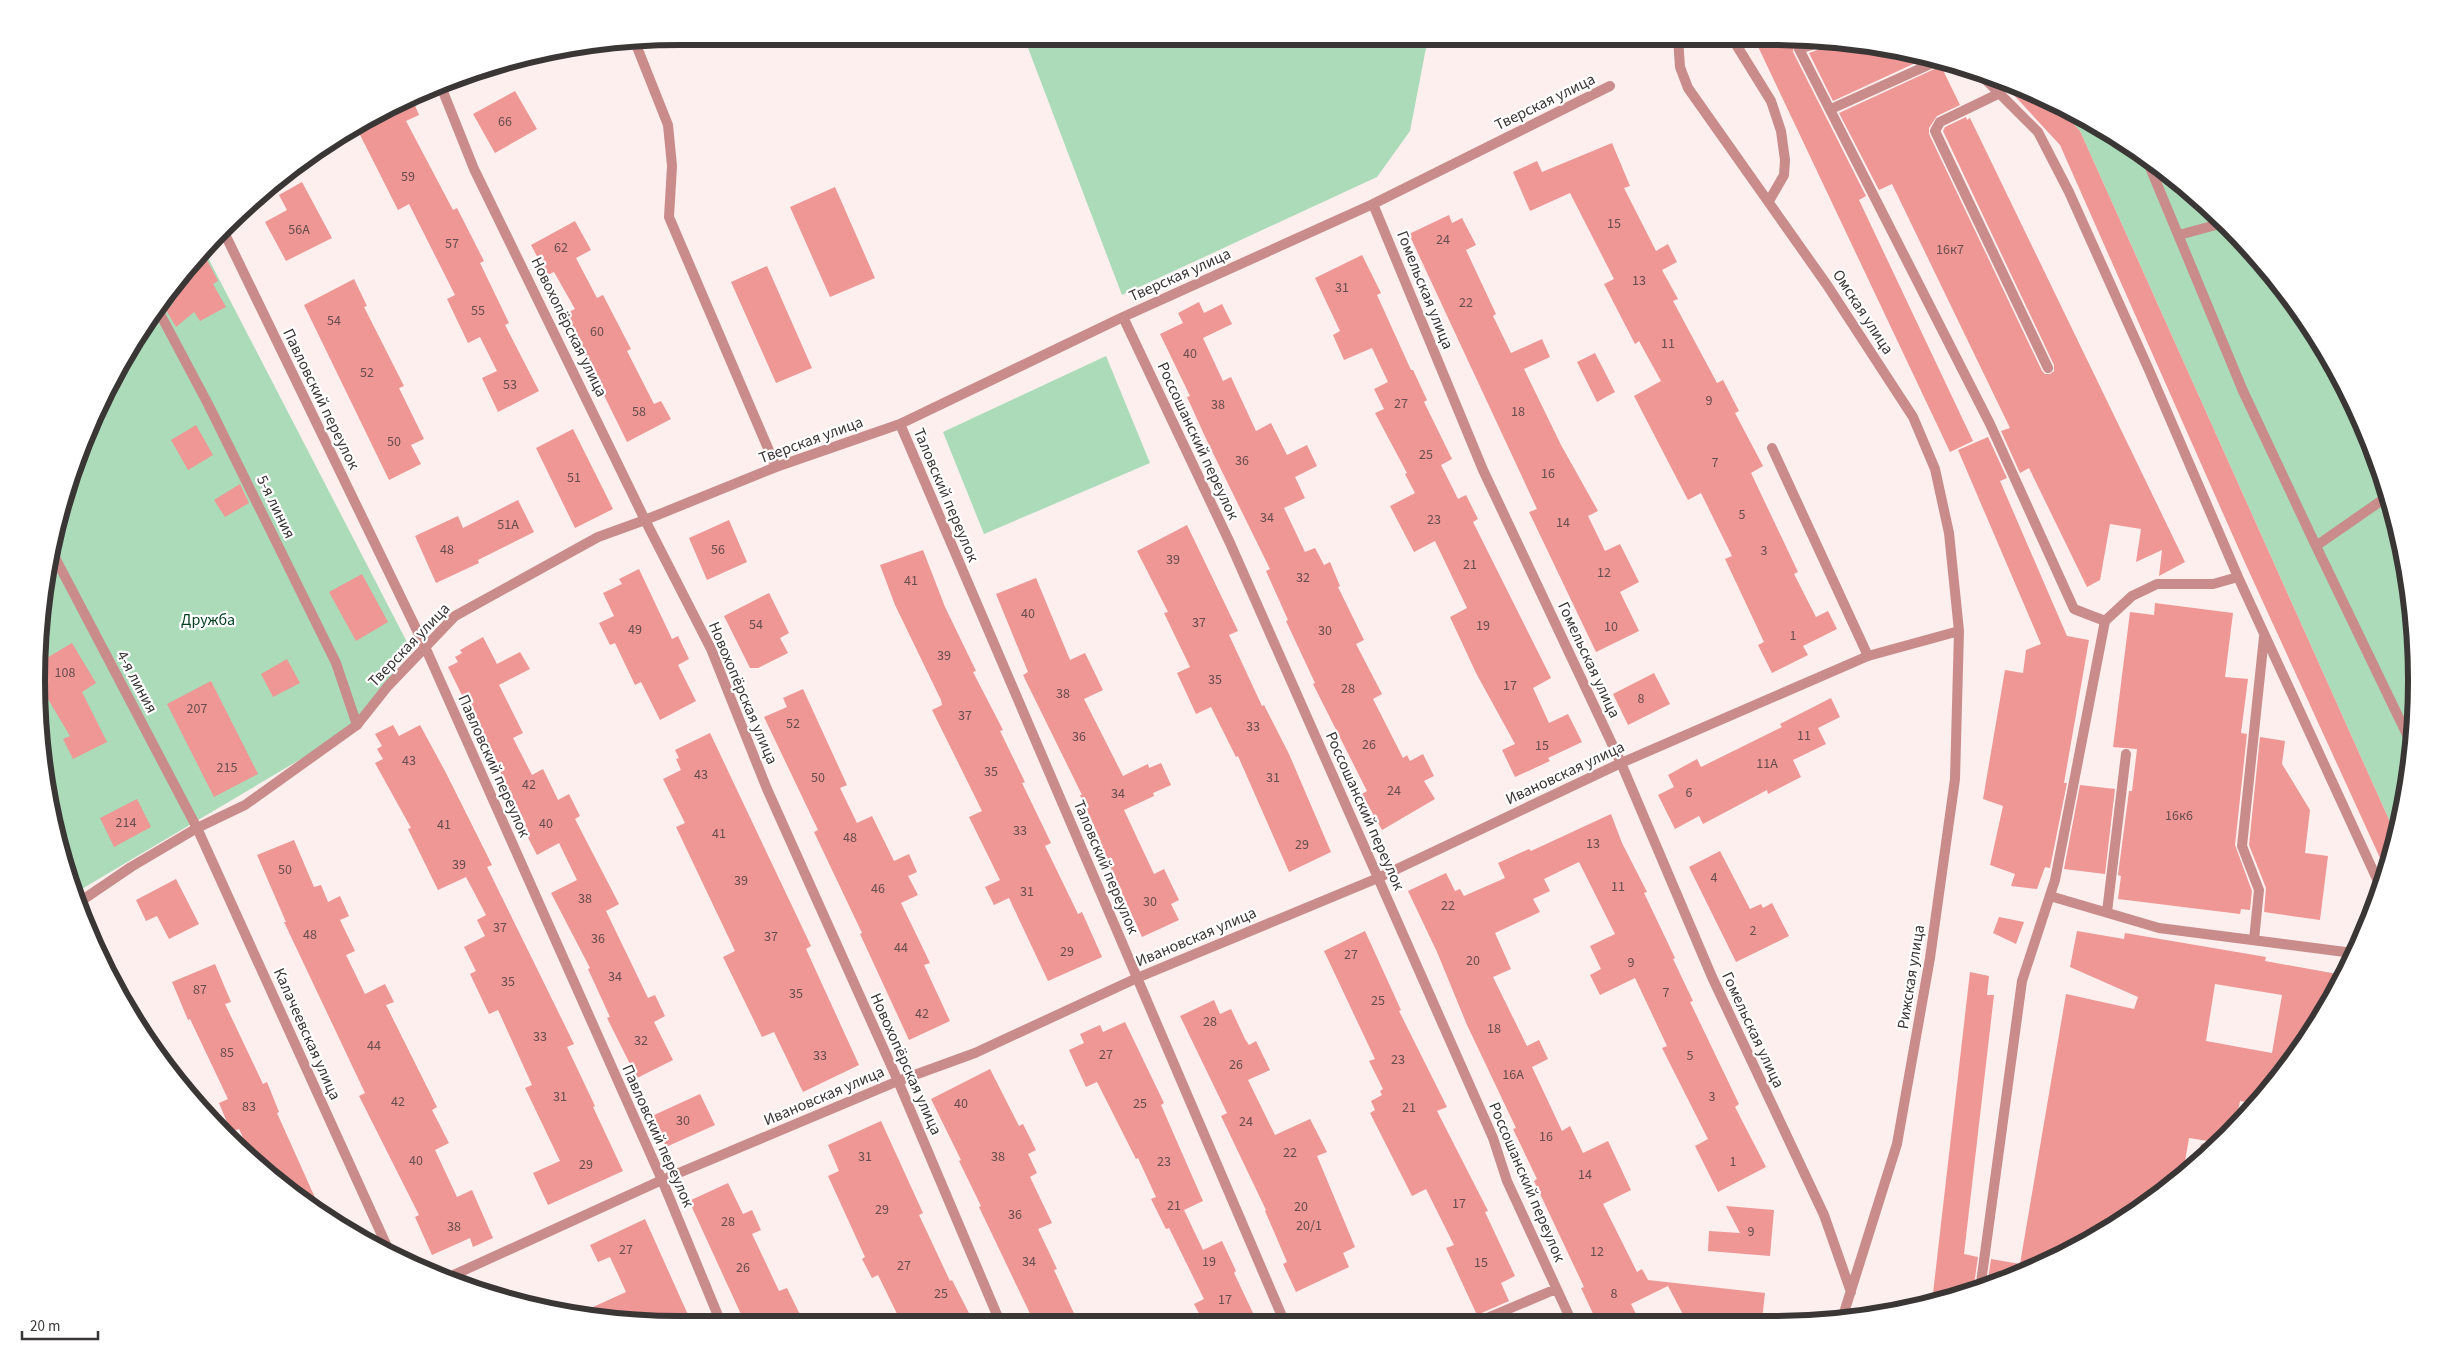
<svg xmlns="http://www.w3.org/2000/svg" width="2453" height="1361" font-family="'Source Sans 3',sans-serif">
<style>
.green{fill:#abdbb9}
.building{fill:#ee9795;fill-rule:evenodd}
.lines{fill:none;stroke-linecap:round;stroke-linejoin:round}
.lane{stroke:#c98c8a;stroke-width:10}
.street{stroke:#c98c8a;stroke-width:10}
.labels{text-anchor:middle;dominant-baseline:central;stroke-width:4.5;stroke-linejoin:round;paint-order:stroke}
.number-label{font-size:14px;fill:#684e4e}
.street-label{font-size:16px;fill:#3b3636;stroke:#fff}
.park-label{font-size:16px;fill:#003e1e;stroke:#fff}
.rim{fill:none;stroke:#3b3636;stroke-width:6}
</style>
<rect width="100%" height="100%" fill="#fcefee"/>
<path class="green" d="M1421,39L1426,48L1410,131L1377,177L1122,295L1025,40Z
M2056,105L2095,123L2198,196L2284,289L2350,396L2395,514L2415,639L2411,765L2395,833L2080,131Z
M204,250L409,646L365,721L75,893L49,806L38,722L42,597L58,513L103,396L145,322Z
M1106,356L1150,463L984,534L943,432Z"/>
<path class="building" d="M1754,38H1811L1794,44L1793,52L1866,196L1859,200L1973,441L1950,452Z
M1833,41L1924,59L1833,101L1809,53L1829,46Z
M1941,66L1960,105L1937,116L1929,128V134L2042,371L2045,374H2050L2054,371V365L1943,131L1945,127L1966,117L1967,120L1970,118L2185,562L2159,576L2162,550L2136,562L2141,529L2110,524L2100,580L2087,587L2029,468L2020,473L2001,431L2010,428L1892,184L1879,190L1839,113Z
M1999,79L2056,105L2080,131L2395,833L2386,871L2241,554L2060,145Z
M515,91L537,129L495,153L473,114Z
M411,96L419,115L406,121L453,210L457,208L484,261L480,263L509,323L505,325L539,391L498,412L482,378L497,371L480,337L468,343L447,299L455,295L409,204L398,210L356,127L395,103Z
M1612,143L1630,186L1624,188L1656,251L1668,244L1677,262L1662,270L1678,299L1673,301L1717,383L1723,380L1739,411L1735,413L1763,466L1751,473L1798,572L1794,574L1816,617L1828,611L1837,629L1803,646L1808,655L1772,673L1758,645L1764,642L1725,559L1732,556L1701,493L1688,500L1634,396L1661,381L1639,341L1635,344L1604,284L1614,279L1570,193L1530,211L1513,172L1537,161L1542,172Z
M302,182L332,238L286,261L265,222L287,210L279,195Z
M835,187L875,278L830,297L790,207Z
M1449,215L1452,223L1462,218L1476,245L1466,250L1496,314L1493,316L1511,353L1542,339L1550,357L1524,369L1561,445L1598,511L1588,516L1605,551L1620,544L1639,582L1620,592L1639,631L1596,652L1529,512L1537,509L1409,234Z
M575,221L591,250L576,258L597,298L603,295L631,349L627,351L654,404L661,401L671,419L627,442L564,314L575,309L554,272L547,275L531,245Z
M203,252L218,281L213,284L226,307L200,321L194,312L176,327L166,310L173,304L168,294Z
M1362,255L1381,293L1377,295L1411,370H1413L1427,400L1424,402L1452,459L1441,465L1458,499L1466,495L1478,519L1473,522L1551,678L1533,688L1549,723L1568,714L1582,742L1548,758L1550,761L1515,777L1502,750L1515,744L1476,673L1450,617L1467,608L1435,541L1414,552L1390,506L1415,493L1405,474L1407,473L1375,413L1384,409L1374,389L1388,382L1372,348L1344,360L1333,335L1340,331L1315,278Z
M767,266L812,368L776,383L731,282Z
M354,279L367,306L364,307L404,386L399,388L424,439L411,445L421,464L389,480L304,305Z
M1199,302L1204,313L1222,304L1232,324L1203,338L1223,381L1231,377L1256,431L1271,423L1287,455L1307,445L1317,466L1295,477L1305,498L1284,508L1305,552L1315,548L1324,565L1330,562L1340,586L1338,587L1364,640L1356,644L1382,694L1373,699L1403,758L1407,755L1410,761L1423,754L1434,776L1424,781L1435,799L1382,830L1362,794L1367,791L1313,684L1315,683L1286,621L1288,620L1266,571L1270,569L1208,443L1187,397L1190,396L1160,334L1183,323L1178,313Z
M1595,353L1615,392L1597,402L1577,362Z
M196,425L213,455L188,470L171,440Z
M573,429L613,509L575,528L536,448Z
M1988,437L2007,478L2000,481L2067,636L2089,640L2064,783H2067L2050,868L2045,867L2037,889L2011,886L2015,874L1990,865L2003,806L1983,799L2005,670L2023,673L2026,650L2041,644L1958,450Z
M240,484L249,503L225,517L214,500Z
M518,500L534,532L478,560L479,563L436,583L415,536L458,516L463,528Z
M729,520L747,562L707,580L689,538Z
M1187,525L1238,631L1229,635L1262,706L1264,705L1289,754L1331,852L1289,872L1238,756L1236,757L1211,707L1196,714L1177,673L1190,667L1164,613L1168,612L1137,551Z
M923,550L945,607L976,671L973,672L1003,730L1000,731L1025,782L1022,783L1051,843L1045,846L1078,914L1082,912L1102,957L1048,981L1009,898L994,905L985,887L1000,880L969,817L982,811L932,710L942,705L941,700L895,605L880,565Z
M639,569L672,639L678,636L689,659L678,665L696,701L660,720L641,682L635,685L615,643L610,645L599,623L614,616L603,593L622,584L619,579Z
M362,574L388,622L356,641L329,592Z
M1036,578L1070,660L1085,653L1103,690L1084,699L1123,776L1148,764L1149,768L1161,763L1171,785L1153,793L1154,796L1124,810L1154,874L1164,869L1179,900L1171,904L1179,920L1142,937L1098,840L1100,839L1080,795H1082L1023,675L1028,672L996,594Z
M769,593L789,633L780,638L788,653L758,668H750L724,616Z
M2155,603L2233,613L2225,677L2248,679L2241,733L2247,734L2235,845L2252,891L2250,910L2241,909L2240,914L2118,899L2121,876L2118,875L2129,791H2132L2137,749L2113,747L2130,612L2154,615Z
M483,637L497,664L520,652L530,669L499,685L523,733L513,738L532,775L543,769L558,800L569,794L580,816L575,819L619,904L606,911L648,998L655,995L665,1016L654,1022L673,1060L637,1078L607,1018L610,1017L588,969L590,968L551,893L577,880L559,843L537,855L522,826L526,824L448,667L458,662L455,657L462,653L460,650Z
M72,643L96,683L82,692L107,742L73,759L63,739L70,736L39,684L40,662Z
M287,659L300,683L273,697L261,674Z
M1654,673L1670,704L1628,725L1613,694Z
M211,681L258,774L214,797L167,704Z
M803,689L847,785L840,788L857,823L872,816L894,861L909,854L917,872L908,876L918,895L901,903L930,963L924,965L950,1021L909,1040L860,934L862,933L814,832L818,830L764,717L787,707L783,698Z
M1831,698L1840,717L1818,728L1826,744L1793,760L1801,777L1768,794L1767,790L1703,824L1699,816L1675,829L1658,795L1674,787L1668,775L1697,759L1701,767L1782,727L1780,724Z
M393,725L399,736L420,725L446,773L492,865L487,867L574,1044L567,1047L595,1106L593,1107L623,1171L548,1205L533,1173L560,1161L525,1088L532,1085L498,1010L489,1014L470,974L476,971L464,947L485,936L477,920L486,915L466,877L438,890L408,829L411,828L375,763L383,759L377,749L382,746L375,734Z
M710,733L811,946L806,949L859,1065L803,1092L774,1032L762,1037L723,957L735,951L676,827L685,823L663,779L681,770L676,759L679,758L675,750Z
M2260,737L2285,741L2282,764L2310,810L2305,853L2328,856L2320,920L2264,912L2266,888L2249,845Z
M2080,785L2115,789L2105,874L2064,869Z
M137,799L151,827L114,847L100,818Z
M1611,814L1622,843L1647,892L1644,893L1675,958L1673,959L1693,1001L1690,1002L1739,1104L1735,1107L1766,1167L1718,1192L1695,1146L1708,1139L1662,1048L1667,1046L1635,978L1600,995L1590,975L1601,969L1590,946L1615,934L1579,862L1544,879L1550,891L1533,899L1540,912L1495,933L1511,969L1493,977L1527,1046L1539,1040L1548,1059L1532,1067L1562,1131L1570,1126L1583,1153L1608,1141L1631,1190L1603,1204L1637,1272L1642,1269L1648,1280L1765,1293L1762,1320H1686L1668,1286L1631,1304L1639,1320H1596L1581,1288L1584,1287L1534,1181L1537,1179L1513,1129L1516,1128L1467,1025L1437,952L1408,891L1446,873L1455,891L1460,889L1464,896L1505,878L1498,863L1529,849L1531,851Z
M294,840L314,887L321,885L328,902L340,896L349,916L340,920L355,951L346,955L365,994L385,984L394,1002L386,1005L437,1107L432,1110L449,1143L435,1150L457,1197L472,1190L493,1238L473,1247L470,1238L432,1255L415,1217L419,1215L359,1096L365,1093L284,922H286L257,855Z
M1720,851L1750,909L1761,904L1763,908L1772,903L1789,936L1736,962L1689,867Z
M176,879L199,924L169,939L157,916L146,921L136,900Z
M1999,917L2024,922L2016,944L1993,933Z
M1365,931L1401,1010L1399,1011L1447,1107L1437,1111L1488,1211L1485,1212L1515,1276L1501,1283L1509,1301L1477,1315L1446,1248L1454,1245L1426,1189L1412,1196L1370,1113L1375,1110L1371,1101L1382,1095L1380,1091L1383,1089L1369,1061L1375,1059L1324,951Z
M2077,931L2124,939L2125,933L2266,957L2265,961L2343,975L2330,1003L2253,1103L2240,1101L2235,1127L2228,1136L2220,1143L2189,1138L2183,1173L2130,1216L1987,1287L1991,1259L2020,1264L2066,994L2134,1009L2138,997L2070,967ZM2215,984L2282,995L2272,1053L2206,1041Z
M215,964L231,1002L225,1004L263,1084L267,1082L279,1112L277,1113L321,1211L256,1165L239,1129L231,1132L219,1103L228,1099L190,1019L188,1020L172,982Z
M1970,972L1989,976L1987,995H1994L1964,1254L1978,1257L1973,1292L1932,1302Z
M1214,1000L1220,1014L1231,1009L1245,1039L1249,1045L1256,1041L1270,1070L1248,1080L1275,1135L1310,1119L1327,1152L1317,1156L1355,1247L1343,1253L1349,1267L1296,1292L1283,1264L1287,1262L1265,1211L1266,1210L1221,1116L1227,1113L1180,1016Z
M1125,1022L1164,1103L1161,1105L1203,1201L1184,1210L1203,1250L1222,1241L1236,1271L1234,1273L1253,1313L1236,1321H1203L1194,1304L1204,1299L1169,1228L1166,1229L1151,1199L1156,1197L1138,1158L1136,1159L1097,1082L1086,1087L1069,1050L1084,1043L1080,1034L1100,1025L1103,1032Z
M990,1069L1019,1126L1023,1124L1036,1150L1028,1154L1037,1173L1030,1177L1052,1223L1038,1229L1057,1269L1054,1270L1078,1322H1034L979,1207L981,1206L959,1161L961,1160L931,1099Z
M700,1094L715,1125L666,1147L652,1116Z
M881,1121L923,1213L919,1215L950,1281L952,1280L970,1315L955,1322H901L878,1275L872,1278L862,1259L865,1257L828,1176L839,1171L828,1145Z
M728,1183L743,1214L752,1210L761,1230L752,1234L779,1291L787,1288L804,1323H745L689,1201Z
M1726,1206L1774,1210L1770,1256L1708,1251L1709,1231L1740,1233Z
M645,1219L689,1317L675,1323H639L582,1312L626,1292L610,1257L598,1262L590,1245Z
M1515,1314L1518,1320H1499Z"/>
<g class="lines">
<path class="lane" d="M1732,38L1771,101L1781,131L1785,160L1784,175L1769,201
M1826,40L1799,49L1990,424L2074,609L2105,621L2055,880L2022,981L1980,1290
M1976,70L2038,132L2069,192L2149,370L2238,577L2382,890
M2000,93L1940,122L1935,131L2048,368
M1831,109L1935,62
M2147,160L2243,391L2316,546
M2179,235L2223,223
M157,308L208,404L336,663L357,725
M1772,448L1868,656
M2388,496L2316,546L2412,745
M51,550L197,828
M2105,621L2132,596L2157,584H2213L2238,577
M2050,896L2159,928L2353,953
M2107,912L2126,754
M2254,940L2259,890L2242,846L2264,637
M2203,1156L2205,1148"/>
<path class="street" d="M1678,38L1680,67L1688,88L1827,285L1913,417L1935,469L1949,533L1959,631L1955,779L1930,958L1897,1144L1842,1319
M635,42L668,125L672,166L669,217L776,467
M440,84L474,169L645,520L711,649L767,789L898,1081L1000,1322
M1373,204L1483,470L1621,763L1712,977L1824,1215L1851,1292
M222,228L426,649L662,1180L721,1323
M1123,317L1230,543L1493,1138L1507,1181L1571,1320
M900,424L1284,1321
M197,828L390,1253
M78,903L131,867L197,828L245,805L357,725L388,686L455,616L598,537L645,520L776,467L900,424L1123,317L1373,204L1610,86
M447,1278L662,1180L898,1081L975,1053L1137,978L1378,878L1621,763L1868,656L1959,631
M1480,1321L1556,1289"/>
</g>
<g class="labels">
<g class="number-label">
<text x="505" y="122">66</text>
<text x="408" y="177">59</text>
<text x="1614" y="224">15</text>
<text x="299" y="230">56А</text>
<text x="1443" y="240">24</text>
<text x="452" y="244">57</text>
<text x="561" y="248">62</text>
<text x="1950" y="250">16к7</text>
<text x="1639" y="281">13</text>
<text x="1342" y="288">31</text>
<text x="1466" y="303">22</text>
<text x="478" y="311">55</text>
<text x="334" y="321">54</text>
<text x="597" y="332">60</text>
<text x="1668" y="344">11</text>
<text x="1190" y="354">40</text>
<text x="367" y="373">52</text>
<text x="510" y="385">53</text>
<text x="1709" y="401">9</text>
<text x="1401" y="404">27</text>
<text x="1218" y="405">38</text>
<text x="639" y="412">58</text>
<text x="1518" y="412">18</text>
<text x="394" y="442">50</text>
<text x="1426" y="455">25</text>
<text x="1242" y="461">36</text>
<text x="1715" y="463">7</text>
<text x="1548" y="474">16</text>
<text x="574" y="478">51</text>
<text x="1742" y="515">5</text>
<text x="1267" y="518">34</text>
<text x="1434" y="520">23</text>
<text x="1563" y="523">14</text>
<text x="508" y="525">51А</text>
<text x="447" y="550">48</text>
<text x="718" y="550">56</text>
<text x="1764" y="551">3</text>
<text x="1173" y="560">39</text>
<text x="1470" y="565">21</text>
<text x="1604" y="573">12</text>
<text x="1303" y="578">32</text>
<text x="911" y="581">41</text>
<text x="1028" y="614">40</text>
<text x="1199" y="623">37</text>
<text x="756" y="625">54</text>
<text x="1483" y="626">19</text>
<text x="1611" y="627">10</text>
<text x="635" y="630">49</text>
<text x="1325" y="631">30</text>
<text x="1793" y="636">1</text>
<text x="944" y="656">39</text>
<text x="65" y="673">108</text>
<text x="1215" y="680">35</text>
<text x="1510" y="686">17</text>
<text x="1348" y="689">28</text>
<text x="1063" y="694">38</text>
<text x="1641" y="699">8</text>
<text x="197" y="709">207</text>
<text x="965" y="716">37</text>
<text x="793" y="724">52</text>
<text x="1253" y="727">33</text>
<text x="1804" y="736">11</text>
<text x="1079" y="737">36</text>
<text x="1369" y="745">26</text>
<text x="1542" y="746">15</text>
<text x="409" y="761">43</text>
<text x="1767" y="764">11А</text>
<text x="227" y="768">215</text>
<text x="991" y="772">35</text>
<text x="701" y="775">43</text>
<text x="818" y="778">50</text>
<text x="1273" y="778">31</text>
<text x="529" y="785">42</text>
<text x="1394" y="791">24</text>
<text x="1689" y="793">6</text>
<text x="1118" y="794">34</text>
<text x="2179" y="816">16к6</text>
<text x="126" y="823">214</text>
<text x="546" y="824">40</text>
<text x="444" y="825">41</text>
<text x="1020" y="831">33</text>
<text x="719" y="834">41</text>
<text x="850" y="838">48</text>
<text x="1593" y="844">13</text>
<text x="1302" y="845">29</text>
<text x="459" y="865">39</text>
<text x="285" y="870">50</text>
<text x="1714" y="878">4</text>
<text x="741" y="881">39</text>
<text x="1618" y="887">11</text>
<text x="878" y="889">46</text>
<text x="1027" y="892">31</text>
<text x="585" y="899">38</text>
<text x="1150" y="902">30</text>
<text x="1448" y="906">22</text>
<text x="500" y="928">37</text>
<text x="1753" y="931">2</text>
<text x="310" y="935">48</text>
<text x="771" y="937">37</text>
<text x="598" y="939">36</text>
<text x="901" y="948">44</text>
<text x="1067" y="952">29</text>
<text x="1351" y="955">27</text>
<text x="1473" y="961">20</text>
<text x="1631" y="963">9</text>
<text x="615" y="977">34</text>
<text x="508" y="982">35</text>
<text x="200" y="990">87</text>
<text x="1666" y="993">7</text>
<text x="796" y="994">35</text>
<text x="1378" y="1001">25</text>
<text x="922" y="1014">42</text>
<text x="1210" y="1022">28</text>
<text x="1494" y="1029">18</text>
<text x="540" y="1037">33</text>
<text x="641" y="1041">32</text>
<text x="374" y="1046">44</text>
<text x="227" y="1053">85</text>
<text x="1106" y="1055">27</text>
<text x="820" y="1056">33</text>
<text x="1690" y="1056">5</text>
<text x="1398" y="1060">23</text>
<text x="1236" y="1065">26</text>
<text x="1513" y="1075">16А</text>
<text x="560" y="1097">31</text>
<text x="1712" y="1097">3</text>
<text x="398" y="1102">42</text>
<text x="961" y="1104">40</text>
<text x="1140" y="1104">25</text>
<text x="249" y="1107">83</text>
<text x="1409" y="1108">21</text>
<text x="683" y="1121">30</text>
<text x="1246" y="1122">24</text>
<text x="1546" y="1137">16</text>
<text x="1290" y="1153">22</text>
<text x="865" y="1157">31</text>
<text x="998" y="1157">38</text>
<text x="416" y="1161">40</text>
<text x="1164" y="1162">23</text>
<text x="1733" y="1162">1</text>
<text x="586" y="1165">29</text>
<text x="1585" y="1175">14</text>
<text x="1459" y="1204">17</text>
<text x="1174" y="1206">21</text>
<text x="1301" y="1207">20</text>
<text x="882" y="1210">29</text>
<text x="1015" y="1215">36</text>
<text x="728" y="1222">28</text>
<text x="1309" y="1226">20/1</text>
<text x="454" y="1227">38</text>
<text x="1751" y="1232">9</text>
<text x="626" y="1250">27</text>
<text x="1597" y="1252">12</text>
<text x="1029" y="1262">34</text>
<text x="1209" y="1262">19</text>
<text x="1481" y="1263">15</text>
<text x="904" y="1266">27</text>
<text x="743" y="1268">26</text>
<text x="941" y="1294">25</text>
<text x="1614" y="1294">8</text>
<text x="1225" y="1300">17</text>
</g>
<g class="street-label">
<text transform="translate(1545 102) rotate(-26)">Тверская улица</text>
<text transform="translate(1180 275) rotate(-24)">Тверская улица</text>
<text transform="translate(1425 290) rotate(68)">Гомельская улица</text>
<text transform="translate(1863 312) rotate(57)">Омская улица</text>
<text transform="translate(569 327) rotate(64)">Новохопёрская улица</text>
<text transform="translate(321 399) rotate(64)">Павловский переулок</text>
<text transform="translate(811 440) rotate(-20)">Тверская улица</text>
<text transform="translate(1198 441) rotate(65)">Россошанский переулок</text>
<text transform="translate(946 495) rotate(67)">Таловский переулок</text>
<text transform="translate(276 507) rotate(64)">5-я линия</text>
<text transform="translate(409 645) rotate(-46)">Тверская улица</text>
<text transform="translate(1589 660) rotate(65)">Гомельская улица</text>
<text transform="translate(137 682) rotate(62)">4-я линия</text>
<text transform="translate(743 693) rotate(67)">Новохопёрская улица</text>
<text transform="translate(494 766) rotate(66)">Павловский переулок</text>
<text transform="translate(1565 773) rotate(-25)">Ивановская улица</text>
<text transform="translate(1365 811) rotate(66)">Россошанский переулок</text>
<text transform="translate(1106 867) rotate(67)">Таловский переулок</text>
<text transform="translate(1196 937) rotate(-23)">Ивановская улица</text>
<text transform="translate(1911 977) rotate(-81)">Рижская улица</text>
<text transform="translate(1753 1030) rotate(65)">Гомельская улица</text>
<text transform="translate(307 1034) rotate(66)">Калачеевская улица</text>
<text transform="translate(906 1064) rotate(66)">Новохопёрская улица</text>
<text transform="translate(824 1096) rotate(-23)">Ивановская улица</text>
<text transform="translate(658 1136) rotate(66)">Павловский переулок</text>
<text transform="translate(1527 1182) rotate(67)">Россошанский переулок</text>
</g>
<g class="park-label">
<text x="208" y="620">Дружба</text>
</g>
</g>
<path d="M0 0H2453V1361H0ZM680 45H1773A635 635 0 0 1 2408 680V681A635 635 0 0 1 1773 1316H680A635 635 0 0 1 45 681V680A635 635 0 0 1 680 45Z" fill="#fff" fill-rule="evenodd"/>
<path class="rim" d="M680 45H1773A635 635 0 0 1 2408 680V681A635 635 0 0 1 1773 1316H680A635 635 0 0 1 45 681V680A635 635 0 0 1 680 45Z"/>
<path d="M22 1331v8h76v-8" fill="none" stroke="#3b3636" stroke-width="2.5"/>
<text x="30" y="1331" font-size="15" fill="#3b3636" stroke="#ffffff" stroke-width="4" paint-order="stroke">20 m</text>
</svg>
